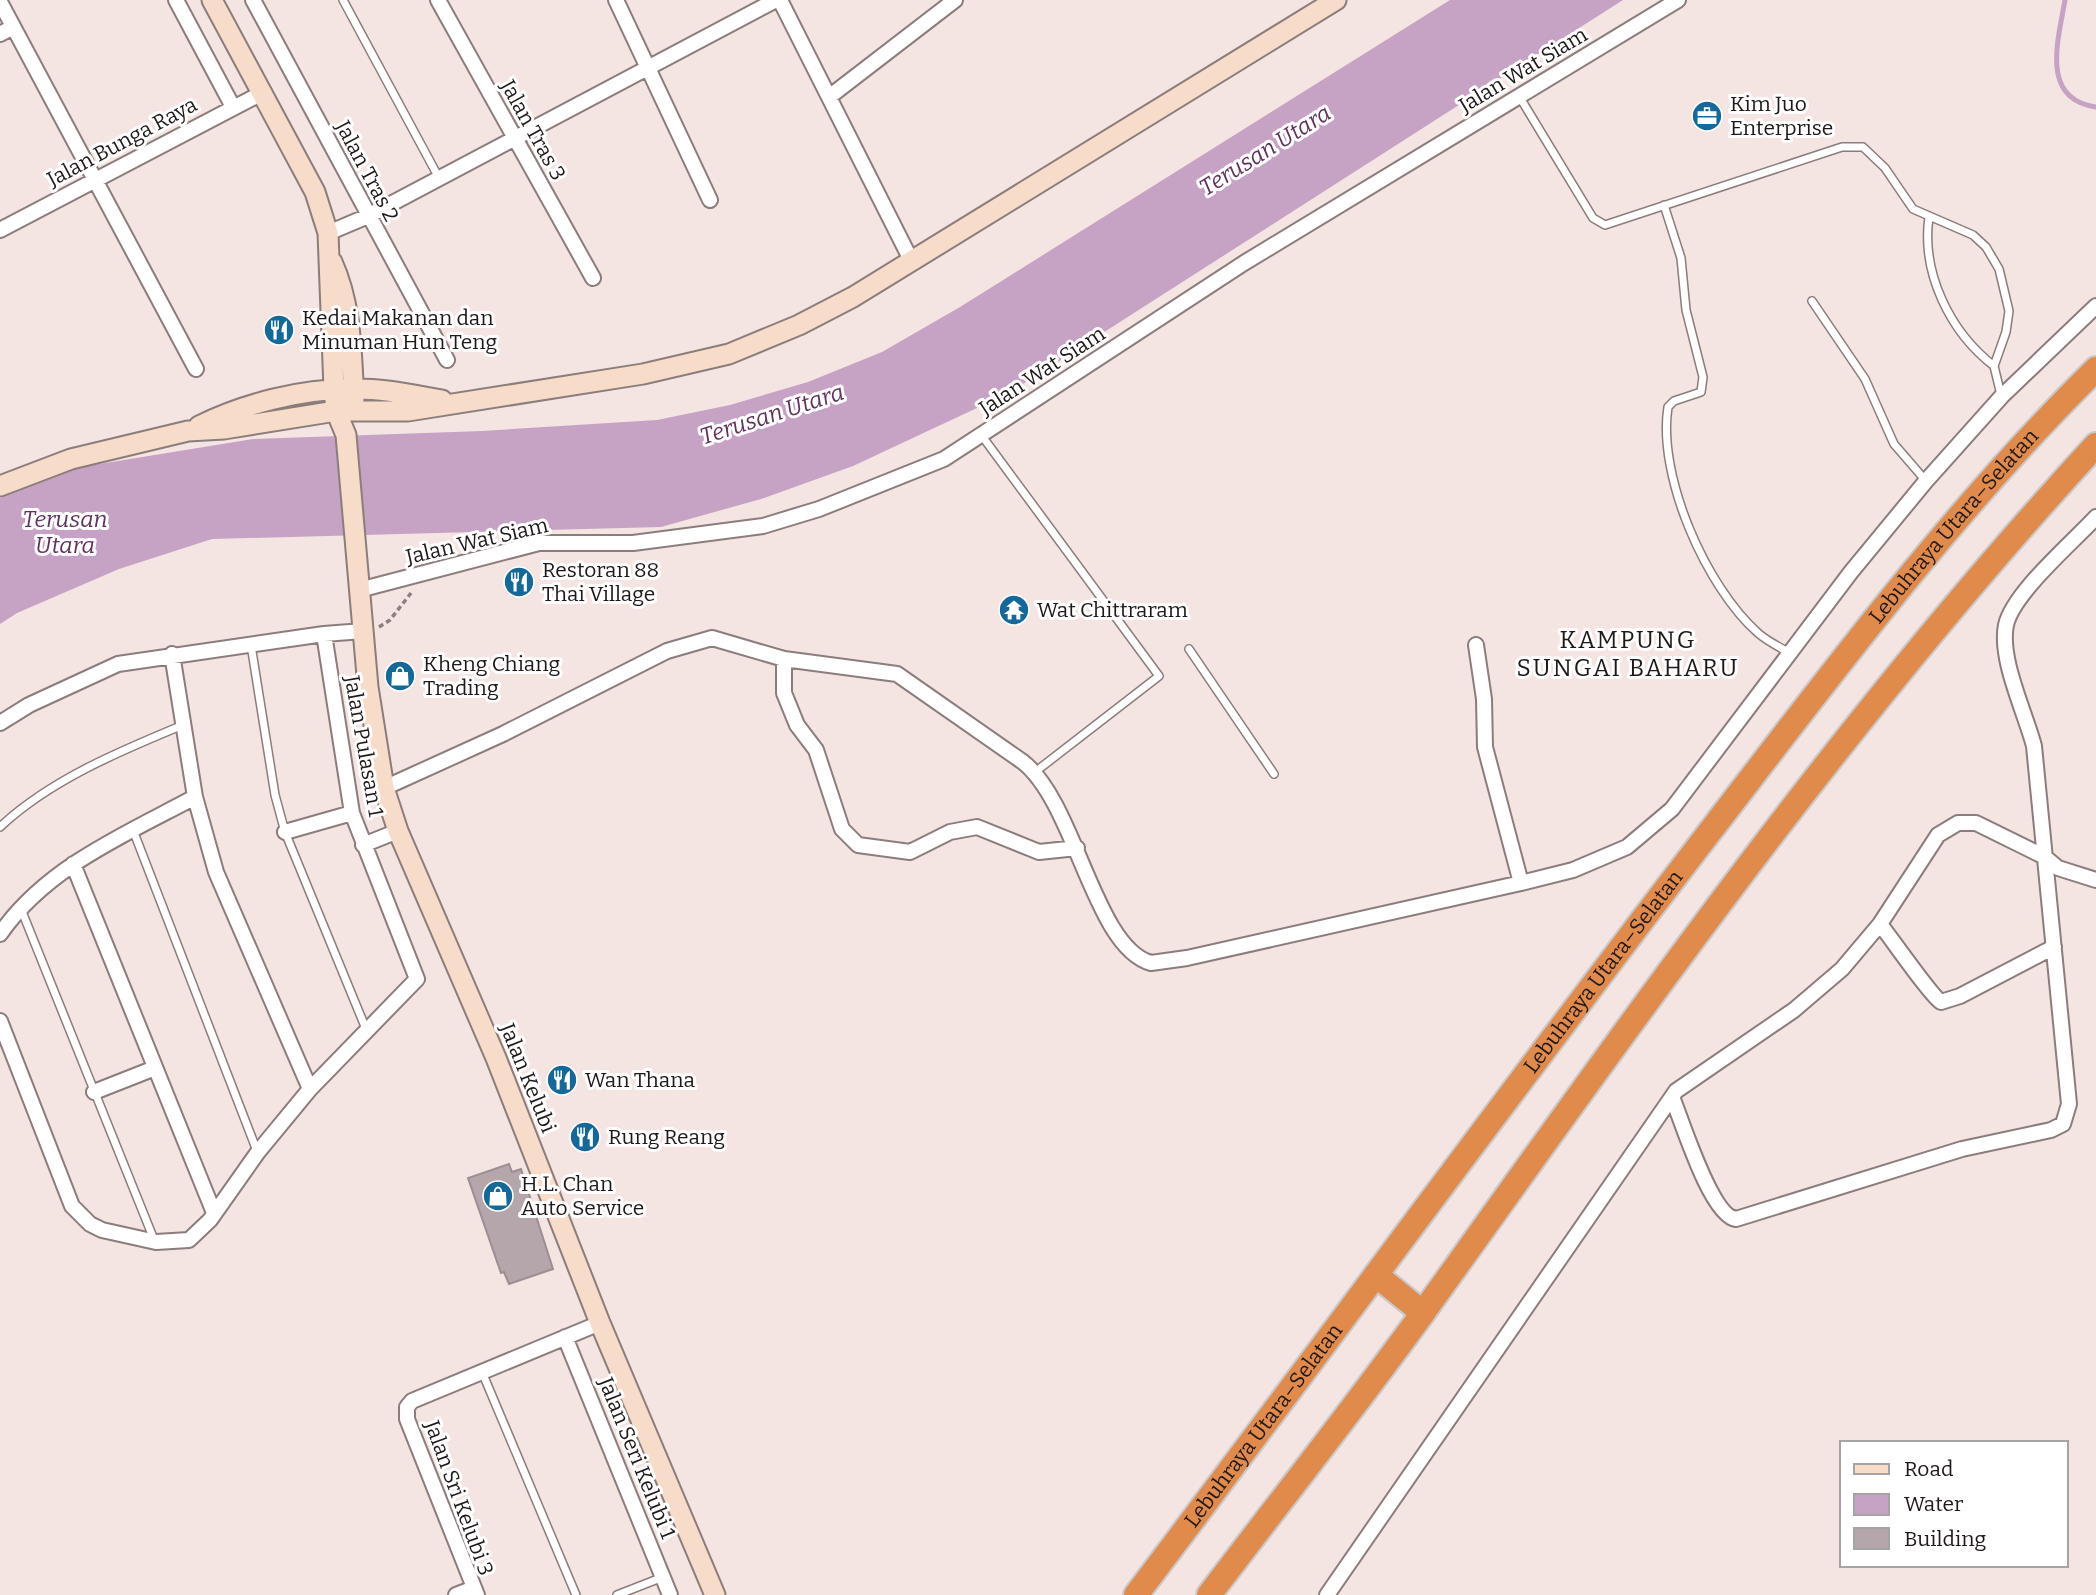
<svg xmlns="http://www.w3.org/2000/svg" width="2096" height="1595" font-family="Bitter,serif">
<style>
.water{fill:#c6a2c4}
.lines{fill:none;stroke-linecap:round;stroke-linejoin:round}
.stream{stroke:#c6a2c4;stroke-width:5}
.building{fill:#b4a6aa;stroke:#9c8e92;stroke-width:2}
.lane-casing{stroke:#8b7d7c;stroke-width:10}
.street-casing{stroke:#8b7d7c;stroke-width:18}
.secondary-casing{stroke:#8b7d7c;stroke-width:23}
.highway-casing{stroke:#c9c8c8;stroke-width:28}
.path{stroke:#8b807f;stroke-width:3.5;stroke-dasharray:5 3.5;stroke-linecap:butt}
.lane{stroke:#fff;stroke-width:7}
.street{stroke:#fff;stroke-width:14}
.secondary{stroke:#f6dcc9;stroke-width:19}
.highway{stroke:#e08a4c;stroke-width:24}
.labels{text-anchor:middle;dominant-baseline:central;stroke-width:6;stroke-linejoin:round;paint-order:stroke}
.street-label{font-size:21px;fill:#1e1818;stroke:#fff}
.poi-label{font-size:21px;fill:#1e1818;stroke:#fff;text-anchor:start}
.water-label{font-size:23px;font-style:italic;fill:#60325f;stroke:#fff}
.quarter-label{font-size:24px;letter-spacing:2px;fill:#1e1818;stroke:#fff}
</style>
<rect width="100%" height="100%" fill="#f4e4e2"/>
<path class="water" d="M1450,0H1623L1009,393L853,466L761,499L661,527L212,539L119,569L17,613L0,624V498L81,467L253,439L482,431L657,420L730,405L808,382L882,352L960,307Z"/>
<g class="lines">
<path class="stream" d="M2065,0C2058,41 2040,99 2096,107"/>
</g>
<path class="building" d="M509,1164L512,1172L521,1169L553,1269L509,1284L504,1272L501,1273L468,1178Z"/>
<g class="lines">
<g class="lane-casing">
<path id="lane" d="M343,0L439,178
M1519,96L1593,218L1605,225L1842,147H1863L1885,168L1913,209L1973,235L1986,247L1999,269L2009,311L2006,332L1994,366L2001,395
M1664,205L1681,258L1686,310L1703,377L1701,392L1674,401L1668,407C1657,476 1706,587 1758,633C1767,641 1779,647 1790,653
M1929,217C1921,273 1950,332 1994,366
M1812,301L1865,379L1894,444L1926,481
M982,436L1159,676L1035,772
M251,645L275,795L285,832L366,1029
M1189,649L1274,774
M0,827C50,780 120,751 183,725
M133,830L257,1151
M21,909L155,1242
M482,1372L576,1595
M617,1595L663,1577"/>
</g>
<g class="street-casing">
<path id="street" d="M176,0L233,107
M253,0L447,360
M438,0L593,278
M616,0L710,200
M780,0L912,262
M0,2L196,369
M0,34L13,27
M829,97L955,0
M0,230L264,92
M328,233L368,216L776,0
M359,590L539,543H633L763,526L819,509L944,459L1244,263L1678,0
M1476,645L1484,699L1485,747L1521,883
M172,654L195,797L216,872L310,1089
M784,659V693L797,725L816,750L842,829L858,845L910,852L950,832L977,827L1039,852L1077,848
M0,723L29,705L118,664L324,634L363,631
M384,788L503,734L667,651L712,638L784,659L897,674L1023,762C1076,804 1094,947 1151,963L1187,958L1521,883L1573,870L1627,847L1672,809L1851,572L1926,481L2002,396L2096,306
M285,832L352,813
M363,845L398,831
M73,864L214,1213
M1880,924C1891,938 1932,997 1941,1002L1960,996L2054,947
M0,934C47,867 124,835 195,797
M0,1021L72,1206L90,1224L102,1230L156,1242L189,1240L210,1220L258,1152L310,1089L417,979L352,813L324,634
M94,1092L155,1068
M1672,1097C1682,1121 1711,1216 1736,1219L1962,1149L2051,1130L2063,1124L2069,1104L2034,746C2025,712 1999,659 2006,625C2013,593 2073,542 2096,517
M565,1337L670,1595
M456,1595L474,1588
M477,1595L407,1419V1407L412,1401L600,1323
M1327,1595L1676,1091L1794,1010L1842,969L1880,924L1938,835L1958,823H1976L2045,857L2058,868L2096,880"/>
</g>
<g class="secondary-casing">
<path id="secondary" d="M212,0L315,192L328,233L334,389L336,411L346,435L368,687L384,788L398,831L496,1058L600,1323L715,1595
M332,262C352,306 351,352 354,400
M199,426C243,404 301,389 351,389C381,388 413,395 442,400
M0,486L71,459L188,431L224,429L336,411H408L643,374L729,354L799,325L853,297L1336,0"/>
</g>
<g class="highway-casing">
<g id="highway">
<path d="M1376,1275L1423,1313"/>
<path id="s1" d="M1136,1595C1330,1339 1519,1079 1715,825C1835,669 1955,508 2096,369"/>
<path d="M1209,1595C1281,1500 1356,1406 1425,1310C1638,1013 1848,714 2096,445"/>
</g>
</g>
<path class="path" d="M379,627L390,620L411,593"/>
<use href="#lane" class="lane"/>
<use href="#street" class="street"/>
<use href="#secondary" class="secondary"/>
<use href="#highway" class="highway"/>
</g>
<defs>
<g id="office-disc" transform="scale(1.575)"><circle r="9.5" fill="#15699a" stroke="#fff"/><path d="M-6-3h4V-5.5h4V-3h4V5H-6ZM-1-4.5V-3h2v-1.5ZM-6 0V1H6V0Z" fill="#fff"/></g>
<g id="restaurant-disc" transform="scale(1.575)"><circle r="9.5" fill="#15699a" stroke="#fff"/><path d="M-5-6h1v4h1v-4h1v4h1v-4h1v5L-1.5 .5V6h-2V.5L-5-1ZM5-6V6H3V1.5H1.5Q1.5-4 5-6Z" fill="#fff"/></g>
<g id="temple-disc" transform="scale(1.575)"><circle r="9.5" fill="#15699a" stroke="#fff"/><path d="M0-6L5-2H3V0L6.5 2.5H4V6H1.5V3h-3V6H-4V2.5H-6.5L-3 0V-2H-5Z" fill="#fff"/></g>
<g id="shop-disc" transform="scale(1.575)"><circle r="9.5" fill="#15699a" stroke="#fff"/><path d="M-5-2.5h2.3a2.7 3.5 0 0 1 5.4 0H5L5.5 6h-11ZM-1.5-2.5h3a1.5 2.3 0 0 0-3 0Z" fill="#fff"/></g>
</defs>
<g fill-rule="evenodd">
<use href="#office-disc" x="1707" y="116"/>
<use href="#restaurant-disc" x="279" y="330"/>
<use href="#restaurant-disc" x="519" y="582"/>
<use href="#temple-disc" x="1014" y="610"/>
<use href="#shop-disc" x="400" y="676"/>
<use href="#restaurant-disc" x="562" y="1080"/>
<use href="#restaurant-disc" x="585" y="1137"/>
<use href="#shop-disc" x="498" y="1196"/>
</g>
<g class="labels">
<g class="street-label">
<text transform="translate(1523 70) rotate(-31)">Jalan Wat Siam</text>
<text transform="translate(533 130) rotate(61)">Jalan Tras 3</text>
<text transform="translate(122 142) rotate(-28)">Jalan Bunga Raya</text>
<text transform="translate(367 171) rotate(62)">Jalan Tras 2</text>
<text transform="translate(1042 371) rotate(-33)">Jalan Wat Siam</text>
<text stroke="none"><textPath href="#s1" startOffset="1346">Lebuhraya Utara–Selatan</textPath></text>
<text transform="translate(477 541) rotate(-13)">Jalan Wat Siam</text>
<text transform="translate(364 746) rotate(80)">Jalan Pulasan 1</text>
<text stroke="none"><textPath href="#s1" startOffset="779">Lebuhraya Utara–Selatan</textPath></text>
<text transform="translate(528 1078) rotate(68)">Jalan Kelubi</text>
<text stroke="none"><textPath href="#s1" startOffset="212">Lebuhraya Utara–Selatan</textPath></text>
<text transform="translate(637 1458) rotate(68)">Jalan Seri Kelubi 1</text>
<text transform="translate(459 1498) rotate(70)">Jalan Sri Kelubi 3</text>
</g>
<g class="poi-label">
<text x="1730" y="104">Kim Juo<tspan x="1730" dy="24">Enterprise</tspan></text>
<text x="302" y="318">Kedai Makanan dan<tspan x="302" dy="24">Minuman Hun Teng</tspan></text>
<text x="542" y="570">Restoran 88<tspan x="542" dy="24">Thai Village</tspan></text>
<text x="1037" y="610">Wat Chittraram</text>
<text x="423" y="664">Kheng Chiang<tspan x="423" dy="24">Trading</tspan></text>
<text x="585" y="1080">Wan Thana</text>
<text x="608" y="1137">Rung Reang</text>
<text x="521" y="1184">H.L. Chan<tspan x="521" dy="24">Auto Service</tspan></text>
</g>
<g class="water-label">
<text transform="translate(1265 150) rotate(-32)">Terusan Utara</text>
<text transform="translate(772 414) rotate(-18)">Terusan Utara</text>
<text x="65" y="519">Terusan<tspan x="65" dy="26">Utara</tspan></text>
</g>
<g class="quarter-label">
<text x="1628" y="640">KAMPUNG<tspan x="1628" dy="28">SUNGAI BAHARU</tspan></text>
</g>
</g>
<rect x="1840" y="1441" width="228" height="126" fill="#ffffff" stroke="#a5a3a3" stroke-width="2"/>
<rect x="1854" y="1464" width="35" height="10" fill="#f6dcc9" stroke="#a5a3a3" stroke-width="2"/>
<text x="1904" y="1476" font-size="21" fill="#1e1818">Road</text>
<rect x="1854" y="1494" width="35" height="21" fill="#c6a2c4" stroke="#a5a3a3" stroke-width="2"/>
<text x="1904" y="1511" font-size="21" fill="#1e1818">Water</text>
<rect x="1854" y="1528" width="35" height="21" fill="#b4a6aa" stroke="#a5a3a3" stroke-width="2"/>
<text x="1904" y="1546" font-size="21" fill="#1e1818">Building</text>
</svg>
